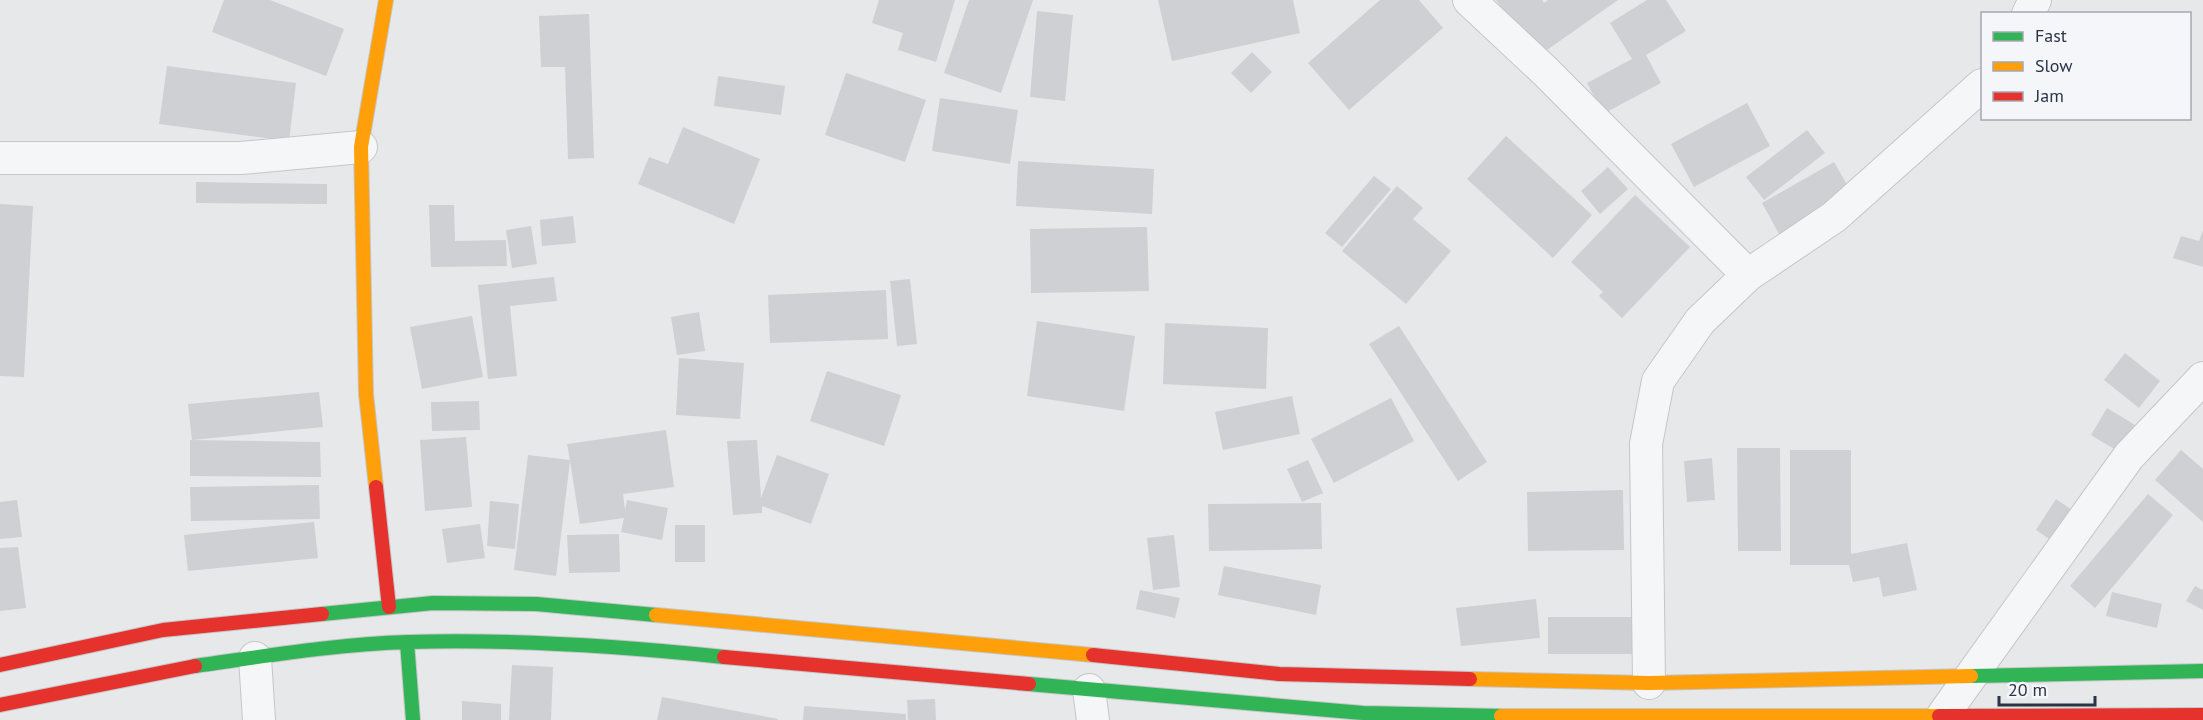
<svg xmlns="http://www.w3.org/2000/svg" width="2203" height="720" font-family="'PT Sans',sans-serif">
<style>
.building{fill:#ced0d3}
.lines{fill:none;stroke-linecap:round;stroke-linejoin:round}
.street-casing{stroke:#c4c6c8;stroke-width:34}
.fast-casing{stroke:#c4c6c8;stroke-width:16}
.slow-casing{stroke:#c4c6c8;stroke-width:16}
.jam-casing{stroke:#c4c6c8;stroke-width:16}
.street{stroke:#f5f6f7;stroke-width:32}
.fast{stroke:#30b455;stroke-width:14}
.slow{stroke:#ff9f0a;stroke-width:14}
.jam{stroke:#e5322d;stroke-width:14}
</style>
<rect width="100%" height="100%" fill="#e6e8ea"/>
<path class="building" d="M224,0H270L344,29L326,76L212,32Z
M879,0H955L936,62L898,50L903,33L872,23Z
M969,0H1033L1001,93L944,73Z
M1158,0H1293L1300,33L1172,61Z
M1380,0H1419L1443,28L1349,110L1308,63Z
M1496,0H1542L1544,3L1548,0H1618L1537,57Z
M1647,0H1666L1686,31L1646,55L1661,83L1603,114L1587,83L1632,59L1610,23Z
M1037,11L1073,15L1065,101L1030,97Z
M589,14L594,158L568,159L565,67H541L539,16Z
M1252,52L1272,72L1251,93L1231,73Z
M167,66L296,83L289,141L159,124Z
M846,73L926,100L905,162L825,135Z
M718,76L785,86L781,115L714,106Z
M940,98L1018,110L1010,164L932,151Z
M1747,103L1770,146L1694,187L1671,144Z
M683,127L760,159L734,224L638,184L649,157L668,164Z
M1807,130L1825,153L1764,200L1746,177Z
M1506,136L1592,215L1553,258L1467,179Z
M1018,161L1154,169L1152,214L1016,206Z
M1834,162L1857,202L1784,243L1762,203Z
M1608,167L1628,189L1600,214L1581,191Z
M1374,176L1391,189L1342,247L1325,233Z
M196,182L327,184V204L196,203Z
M1397,186L1423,208L1413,219L1451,251L1406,304L1342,251Z
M1635,195L1690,247L1622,318L1599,296L1603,292L1571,262Z
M0,204L33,206L24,377L0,376Z
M429,205H454L455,241L506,240L507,266L431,267Z
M573,216L576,243L542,246L540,220Z
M531,226L537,264L512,268L506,230Z
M1147,227L1149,291L1031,293L1030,229Z
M2203,230V267L2173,258L2181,236L2199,241Z
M554,277L557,301L510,306L517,376L488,379L478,285Z
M910,279L917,344L897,346L890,281Z
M886,290L888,339L770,343L768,295Z
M699,312L705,351L677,355L671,317Z
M472,316L483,377L422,389L410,327Z
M1037,321L1135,336L1124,411L1027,396Z
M1165,323L1268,328L1266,389L1163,384Z
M1399,326L1487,462L1458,481L1369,344Z
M2125,353L2160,381L2139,408L2104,380Z
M679,358L744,363L740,419L676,415Z
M827,371L901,395L884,446L810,421Z
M319,392L323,427L192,440L188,404Z
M1292,396L1300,434L1223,450L1215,412Z
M1391,398L1414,441L1334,483L1311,439Z
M479,401L480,430L432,431L431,402Z
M2107,408L2135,425L2119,452L2091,435Z
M666,430L674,487L623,494L625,510L627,500L668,508L662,540L621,532L624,518L580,524L570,461L556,576L514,570L528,455L570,460L567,444Z
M466,437L472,507L425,511L420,440Z
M190,440L320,442L321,477L190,476Z
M757,440L761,498L777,455L829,474L811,524L762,506V513L733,515L727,441Z
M1737,448H1780L1781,551H1738Z
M1790,450H1851V554L1907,543L1917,590L1883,597L1879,577L1853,582L1849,565H1790Z
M2181,450L2203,469V522L2155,480Z
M1712,458L1715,500L1687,502L1684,461Z
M1308,460L1323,493L1302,502L1287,469Z
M319,485L320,519L191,521L190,487Z
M1623,490L1624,550L1528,551L1527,492Z
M2148,494L2173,515L2095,608L2070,586Z
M2056,499L2075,512L2055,543L2036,530Z
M17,500L22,537L0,539V502Z
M490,501L519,504L515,549L487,546Z
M1321,503L1322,549L1209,551L1208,504Z
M314,522L318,558L188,571L184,535Z
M480,524L485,558L447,563L442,529Z
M675,525H705V562H675Z
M619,534L620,572L569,573L567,535Z
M1174,535L1180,587L1153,590L1147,538Z
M18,547L26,608L0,611V548Z
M1224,566L1321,585L1316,615L1218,595Z
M2195,586L2203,590V610L2186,601Z
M1140,590L1180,598L1175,618L1136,609Z
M2112,592L2162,604L2157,628L2106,616Z
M1536,599L1540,638L1461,646L1456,608Z
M1548,617H1636V654H1548Z
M512,665L553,667L551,720H509Z
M662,697L778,719V720H657Z
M935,699L936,720H908L907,700Z
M462,701L501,704V720H462Z
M804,706L906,714V720H803Z"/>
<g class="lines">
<g class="street-casing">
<path id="street" d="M1469,0L1545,71L1748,275
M2028,14L2035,0
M0,158H241L361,147
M255,658L259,720
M1649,683L1646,444L1658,381L1700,321L1748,275L1834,217L1982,85
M1089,690L1093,720
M1943,715L2129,456L2203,378"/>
</g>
<g class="fast-casing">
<path id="fast" d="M322,614L433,603L536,604L656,615
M407,642L413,720
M195,666C266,656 337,644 409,642C514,639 619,646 724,657
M1971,676L2203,671
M1029,684L1363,713L1501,716"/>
</g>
<g class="slow-casing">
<path id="slow" d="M376,487L366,394L361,147L386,0
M656,615L1093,655
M1470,679L1649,683L1971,676
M1501,716H1939"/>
</g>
<g class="jam-casing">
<path id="jam" d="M376,487L389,607
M1093,655L1279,674L1470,679
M724,657L1029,684
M0,665L163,630L322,614
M0,705L195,666
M1939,716L2203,715"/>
</g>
<use href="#street" class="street"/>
<use href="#fast" class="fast"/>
<use href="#slow" class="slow"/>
<use href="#jam" class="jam"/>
</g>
<rect x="1981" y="12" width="210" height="108" fill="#f4f6f9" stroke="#a4a8b1" stroke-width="1.5"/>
<rect x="1993" y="32" width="30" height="9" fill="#30b455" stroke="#a4a8b1" stroke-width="1.5"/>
<text x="2035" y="42" font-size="18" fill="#2b3445">Fast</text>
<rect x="1993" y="62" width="30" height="9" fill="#ff9f0a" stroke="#a4a8b1" stroke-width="1.5"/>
<text x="2035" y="72" font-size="18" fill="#2b3445">Slow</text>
<rect x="1993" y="92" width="30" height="9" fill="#e5322d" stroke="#a4a8b1" stroke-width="1.5"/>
<text x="2035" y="102" font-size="18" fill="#2b3445">Jam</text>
<path d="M1999 696v9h96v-9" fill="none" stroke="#2b3445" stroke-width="3"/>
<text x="2008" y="696" font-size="18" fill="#2b3445" stroke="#f4f6f9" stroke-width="4.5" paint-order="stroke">20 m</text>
</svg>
